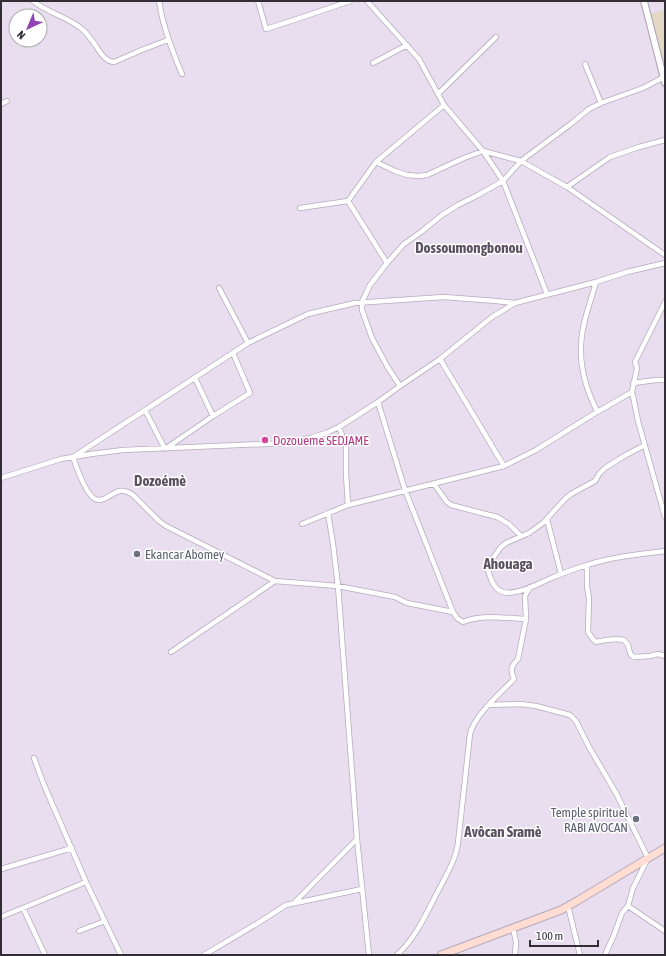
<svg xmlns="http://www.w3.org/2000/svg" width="666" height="956" font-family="'Asap Condensed',sans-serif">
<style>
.education{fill:#e2d8c3}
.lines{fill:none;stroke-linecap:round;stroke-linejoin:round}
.minor-casing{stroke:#b5abbc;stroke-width:6}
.tertiary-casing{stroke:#b5abbc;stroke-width:8}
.secondary-casing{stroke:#b5abbc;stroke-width:9}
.minor{stroke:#fff;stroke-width:4.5}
.tertiary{stroke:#fff;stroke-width:5.5}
.secondary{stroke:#ffddd3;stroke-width:7}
.hotel-dot{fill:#d1479c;stroke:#fff;stroke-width:1.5}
.worship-dot{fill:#6b7280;stroke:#fff;stroke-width:1.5}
.labels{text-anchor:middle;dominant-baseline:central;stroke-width:3;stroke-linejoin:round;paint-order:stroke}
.hotel-label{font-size:13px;fill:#b23c85;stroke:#fff;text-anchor:start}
.worship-label{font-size:13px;fill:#5b616d;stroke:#fff;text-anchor:start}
.quarter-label{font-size:15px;font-weight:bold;fill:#5a5260;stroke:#fff}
</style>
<rect width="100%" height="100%" fill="#e9def0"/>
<path class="education" d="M665,10V72L649,14Z"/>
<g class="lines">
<g class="minor-casing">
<path id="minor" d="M33,1C48,13 68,17 82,29C88,34 92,41 96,46C100,53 106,62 114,62L144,49L168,40
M159,1C163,27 172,50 182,74
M258,1L266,29L297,19L350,1
M367,1L419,59L444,105L483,151L503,181L547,294
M373,63L407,45
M585,64L601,103
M438,94L496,37
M1,104L7,101
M376,162L395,171L407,175L419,176L427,175L464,158L483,151L521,161L567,187L665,255
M567,187L610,157L639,147L665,140
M348,201L387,263
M300,208L348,201L376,162L444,105
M596,282C590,304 580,328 581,352C581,372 588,393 597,411
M219,288L248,343
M665,302L635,362L637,368L632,392L634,401L638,421L665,517
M440,359L504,466
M195,378L213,416
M633,383L656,380H665
M400,386L387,366L372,338L362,310V302L370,285L387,263L404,244L421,232L442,215L458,205L478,195L503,181L521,161L572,123L589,109L601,103L643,88L664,77
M378,402L405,490L453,612L457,618L463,622C481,614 506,618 526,619
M145,410L165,449L213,416L250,393L233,353
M339,427L346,446V474L348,505
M645,445L626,455L605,468L599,474L595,481L571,494L565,499L543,523L529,533L506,543L501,547L493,558L486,564C490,574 491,588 503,592C515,596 538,584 549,579C561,574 574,569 587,565C612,557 639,554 665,551
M1,478L61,459L73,457L248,343L308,314L355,303L444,297L496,301L515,303L596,282L627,272L665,263
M434,484L447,502L451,505L497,517L509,524L521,536
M328,513L333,544L338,586L357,839L369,955
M547,519L561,574
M302,524L348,505L504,466L536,450L592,415L632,392
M587,565V586L589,599L588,632L593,639L596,642C604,640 615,638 624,640L628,645L630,653L632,656L635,657L650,656L658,654L665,656
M453,612L407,603L395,597L338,586L275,581L166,526L159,521L133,495C115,483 111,501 98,500C87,499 76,466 73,457L91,454L123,450L288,443L310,438L326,433L339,427L378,402L400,386L440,359L492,317L515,303
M171,652L275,581
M489,705L520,704L536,706L570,715L576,721L589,747L616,793L648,858L633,888L628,906L622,913L614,935L605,955
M34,758L44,785L86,882L121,955
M1,869L72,848
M294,903L357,839
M568,906L580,955
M628,906L665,931
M23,908L45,955
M1,917L86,882
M513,928L516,942L515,955
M79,931L105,921
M204,955L258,923L286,905L362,889
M397,955C417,936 426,914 438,891C446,876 456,859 458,843L470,734C475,714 500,694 514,679C510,670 511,666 518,659L526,619L525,596L530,587"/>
</g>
<g class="tertiary-casing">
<path id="tertiary" d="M644,1L665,83"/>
</g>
<g class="secondary-casing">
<path id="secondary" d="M441,955L561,910L577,901L665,848"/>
</g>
<use href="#minor" class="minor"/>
<use href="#tertiary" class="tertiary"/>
<use href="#secondary" class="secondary"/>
</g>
<circle class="hotel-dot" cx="265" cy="440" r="4"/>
<g class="worship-dot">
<circle cx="137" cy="554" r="4"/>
<circle cx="636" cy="819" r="4"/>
</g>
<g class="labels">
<g class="hotel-label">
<text x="273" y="440">Dozoueme SEDJAME</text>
</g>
<g class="worship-label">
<text x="145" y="554">Ekancar Abomey</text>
<text x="628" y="812" text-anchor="end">Temple spirituel<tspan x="628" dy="15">RABI AVOCAN</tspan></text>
</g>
<g class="quarter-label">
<text x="469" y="247">Dossoumongbonou</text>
<text x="160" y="480">Dozoémè</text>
<text x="508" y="563">Ahouaga</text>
<text x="503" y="831">Avôcan Sramè</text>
</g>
</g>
<rect width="666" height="956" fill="none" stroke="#322e35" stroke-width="4"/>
<g transform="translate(28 28) rotate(224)"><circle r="19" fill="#ffffff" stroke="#adabae"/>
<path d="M0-3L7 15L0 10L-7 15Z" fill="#9043b5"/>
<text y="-6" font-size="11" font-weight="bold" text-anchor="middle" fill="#322e35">N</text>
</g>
<path d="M530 940v6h68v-6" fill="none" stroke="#322e35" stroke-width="2"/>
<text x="536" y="940" font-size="12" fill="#322e35" stroke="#ffffff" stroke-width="3" paint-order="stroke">100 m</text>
</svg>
